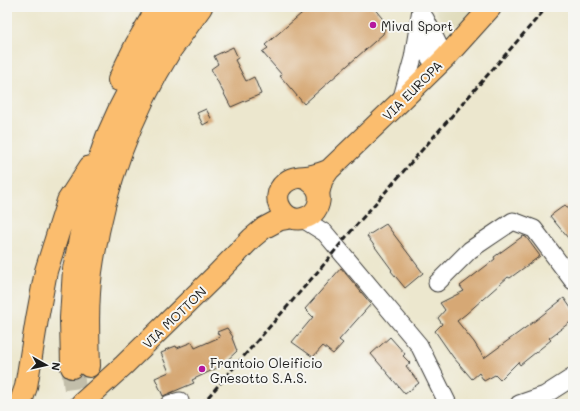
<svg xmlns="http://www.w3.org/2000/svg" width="580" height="411" font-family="Mali,sans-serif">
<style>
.built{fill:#e0dcbb}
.building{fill:#d6a875}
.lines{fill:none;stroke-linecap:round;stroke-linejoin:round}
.highway-tunnel{stroke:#c2beaa;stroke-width:22;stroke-dasharray:22 11;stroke-linecap:butt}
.minor-casing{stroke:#3b3a37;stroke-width:19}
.major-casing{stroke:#3b3a37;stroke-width:23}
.highway-casing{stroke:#3b3a37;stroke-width:24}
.minor{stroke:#fff;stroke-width:17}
.major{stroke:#fbbd6e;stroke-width:21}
.highway{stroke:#fbbd6e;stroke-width:22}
.rail{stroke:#1c1c1c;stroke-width:3;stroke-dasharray:6 3;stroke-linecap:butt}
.poi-dot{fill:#b5179e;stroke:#f6f6f2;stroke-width:1.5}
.labels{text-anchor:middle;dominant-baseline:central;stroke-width:4;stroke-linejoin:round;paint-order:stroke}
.poi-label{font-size:13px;fill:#1c1c1c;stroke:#f6f6f2;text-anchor:start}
.street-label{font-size:13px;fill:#1c1c1c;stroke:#f6f6f2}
</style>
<rect width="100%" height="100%" fill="#f6f6f2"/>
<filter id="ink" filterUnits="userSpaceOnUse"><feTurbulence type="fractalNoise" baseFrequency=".025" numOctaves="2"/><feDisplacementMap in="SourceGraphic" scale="8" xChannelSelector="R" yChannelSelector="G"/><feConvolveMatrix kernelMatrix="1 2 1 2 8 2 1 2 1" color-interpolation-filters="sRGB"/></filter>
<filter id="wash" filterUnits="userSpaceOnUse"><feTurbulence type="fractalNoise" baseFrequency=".012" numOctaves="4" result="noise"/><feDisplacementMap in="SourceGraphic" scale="16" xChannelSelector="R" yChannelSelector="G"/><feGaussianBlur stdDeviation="0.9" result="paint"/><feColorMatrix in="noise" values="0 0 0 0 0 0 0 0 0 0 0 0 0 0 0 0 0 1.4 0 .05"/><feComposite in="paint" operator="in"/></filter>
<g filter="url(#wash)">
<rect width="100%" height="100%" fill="#ece7ce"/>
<path class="built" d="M435,7H483L463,25L452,24L444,21L438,16Z"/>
<g id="blocks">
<path class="building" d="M309,7H373L386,23L383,34L304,104L280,76L282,75L262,52L268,48L265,45Z
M233,47L238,58L235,60L246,81L254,77L261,94L231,107L211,69L218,64L214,56Z
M206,109L212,120L203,125L197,113Z
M565,205L573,214V234L568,238L550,216Z
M386,224L423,273L405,288L391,271L392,270L367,236Z
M523,236L526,237L540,256L510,278L508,277L466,314L457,321L474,342L484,358L536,320L564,298L573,311V320L549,338L551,340L520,365L518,362L500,380L495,375L484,381L479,373L472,379L453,357L435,331L442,324L438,318L445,310L440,303L464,291L460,286L495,259L494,257Z
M341,268L371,304L339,340L343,343L333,354L323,346L313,357L292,342L313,317L305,309Z
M227,328L233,337L232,338L237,351L221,366L192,380L194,383L163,396L155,378L169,372L161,353L166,351L165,350L176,346L177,348L192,342L195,348L220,337L217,332Z
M390,337L405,354L403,356L410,363L406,366L419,383L405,394L371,354Z"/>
</g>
</g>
<g filter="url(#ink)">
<use href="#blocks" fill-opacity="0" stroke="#3b3a37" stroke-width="1"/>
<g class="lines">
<path class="highway-tunnel" d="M72,367L77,404"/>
<g class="minor-casing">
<path id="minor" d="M425,18L445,58
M423,31C424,49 424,52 436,66
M401,101L413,58L421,9
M303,219L325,233L419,345L448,404
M437,283L470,250L513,221L534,229L573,281
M169,404L180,401
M519,404L545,395L573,377"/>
</g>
<g class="major-casing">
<path id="major" d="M300,177C304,178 308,179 311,182C324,191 321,211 307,217C286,227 267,198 285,183C293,175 304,178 314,175C319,174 324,172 329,170
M319,192L322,180L329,170L401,101L445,58L491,7
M81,404L124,365L213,278L252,238L264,228L279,220L290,218"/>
</g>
<g class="highway-casing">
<path id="highway" d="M119,80L136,45L158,7
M89,366C88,335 87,303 91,272C102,193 129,117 171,49C181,35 191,21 201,7
M72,367L71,318L74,269L88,198L95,172L107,137L120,108L139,71L168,23L181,7
M20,404L26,387L37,319L46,271L68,201L90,167"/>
</g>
<use href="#minor" class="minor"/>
<use href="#major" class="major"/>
<use href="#highway" class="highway"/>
<path class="rail" d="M202,404L321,268L346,237L547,7"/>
</g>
</g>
<g class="poi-dot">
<circle cx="373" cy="25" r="4"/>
<circle cx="202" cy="369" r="4"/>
</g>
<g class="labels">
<g class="poi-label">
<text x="381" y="25">Mival Sport</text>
<text x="210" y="362">Frantoio Oleificio<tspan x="210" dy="15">Gnesotto S.A.S.</tspan></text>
</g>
<g class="street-label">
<text transform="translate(412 90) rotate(-45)">VIA EUROPA</text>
<text transform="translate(174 317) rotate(-44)">VIA MOTTON</text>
</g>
</g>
<rect width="580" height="411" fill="none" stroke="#f6f6f2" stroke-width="24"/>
<g transform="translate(46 365) rotate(98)" stroke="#f6f6f2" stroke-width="3" paint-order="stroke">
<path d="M0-3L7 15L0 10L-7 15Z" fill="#1c1c1c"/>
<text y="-6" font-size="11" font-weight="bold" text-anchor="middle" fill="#1c1c1c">N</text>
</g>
</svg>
